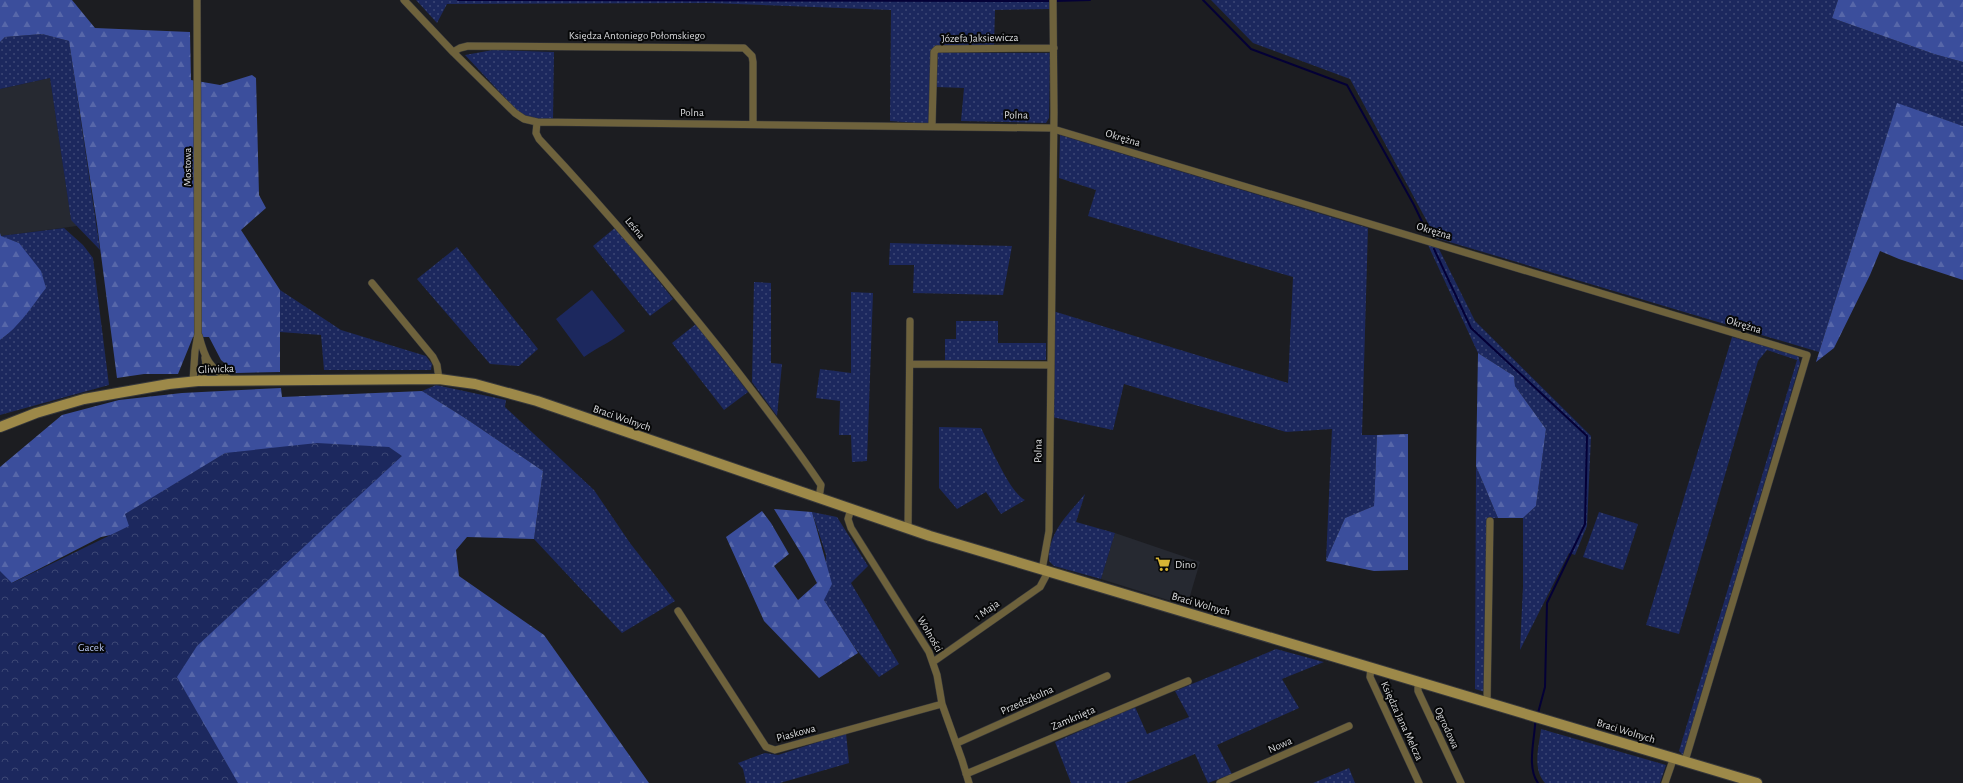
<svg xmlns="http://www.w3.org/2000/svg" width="1963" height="783" font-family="'Alegreya Sans',sans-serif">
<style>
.built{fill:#262931}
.grass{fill:url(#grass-dots)}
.forest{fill:url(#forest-firs)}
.park{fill:url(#park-crowns)}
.pitch{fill:#1c285e}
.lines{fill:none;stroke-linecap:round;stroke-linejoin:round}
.stream{stroke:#040036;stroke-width:2}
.street-casing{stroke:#37383b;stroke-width:8}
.secondary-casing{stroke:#37383b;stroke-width:12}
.street{stroke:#6e623c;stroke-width:7}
.secondary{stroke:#9d8949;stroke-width:10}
.labels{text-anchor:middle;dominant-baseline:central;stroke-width:4;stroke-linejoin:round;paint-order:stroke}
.street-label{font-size:11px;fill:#dbdcde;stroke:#070809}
.poi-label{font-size:11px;fill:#dbdcde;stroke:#070809;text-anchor:start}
.park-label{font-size:11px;fill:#b4c3ee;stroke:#070809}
</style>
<defs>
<pattern id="grass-dots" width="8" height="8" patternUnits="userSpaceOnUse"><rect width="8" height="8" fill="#1c285e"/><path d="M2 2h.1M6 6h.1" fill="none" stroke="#3c4775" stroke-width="1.8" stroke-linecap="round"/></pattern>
<pattern id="forest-firs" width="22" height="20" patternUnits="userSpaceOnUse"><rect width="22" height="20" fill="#3b4e9c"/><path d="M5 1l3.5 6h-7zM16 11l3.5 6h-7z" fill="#5767a9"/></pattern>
<pattern id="park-crowns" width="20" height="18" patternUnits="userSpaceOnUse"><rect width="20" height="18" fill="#1c285e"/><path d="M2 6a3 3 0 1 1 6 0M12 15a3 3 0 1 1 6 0" fill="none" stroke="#3c4775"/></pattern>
</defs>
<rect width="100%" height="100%" fill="#1c1d21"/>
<path class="built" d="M50,78L71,219L77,226L0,236V89Z
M1115,533L1200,562L1187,606L1101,579Z"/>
<path class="grass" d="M416,0H1050V9L995,10L994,46H936L930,124L890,121L891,10L709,3L447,4L437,23Z
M1211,0H1838L1832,18L1934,54L1963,62V126L1897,104L1819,352L1436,238L1350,79L1253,43Z
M42,34L69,41L100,250L71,220L50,78L0,89V42L5,37Z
M493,50L554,52L553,120H526L465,55Z
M938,53H1050L1049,118L1046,123L961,121L964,88L936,87Z
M1060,135L1368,228L1362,435H1377L1374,506L1345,518L1326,561L1332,429L1286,432L1124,384L1113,430L1052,417L1053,311L1288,383L1293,277L1088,216L1096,190L1059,178Z
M616,227L673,299L650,316L593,246Z
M64,228L83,245L93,258L109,385L0,415V340L8,334L19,243L0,236Z
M890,243L1012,246L1003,295L913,293L914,265H889Z
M1428,245L1438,247L1475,321L1591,436L1587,526L1575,555L1569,553L1520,650L1523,587V518L1536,506L1546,429L1515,386L1514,376L1478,353Z
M457,247L538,349L519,366L490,364L417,279Z
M754,282L771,283V363L782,364L777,416L752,382Z
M280,290L341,330L426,356L432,364L431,370H324L321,335L280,332Z
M851,292L873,293L867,461L852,462L851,435H839L840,401L816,398L820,369L851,373Z
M956,321H998V343H1046V360H945V339H956Z
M696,324L748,392L724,410L672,343Z
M1732,337L1798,355L1800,363L1683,755L1679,751L1797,360L1767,350L1758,361L1679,634L1646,625Z
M436,385L506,400L505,407L594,490L630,543L675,601L622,633L534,539L543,471L465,418L422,391Z
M939,427L981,428C990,445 1010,493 1025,500L1001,514L986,492L957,509L939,488Z
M1476,466L1498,518H1488L1485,692L1475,689Z
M1085,494L1076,522L1115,533L1101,579L1054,566L1049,561C1048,532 1067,516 1085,494Z
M812,512L837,517L868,566L851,583L899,664L879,677L855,648L824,600L826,555Z
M1599,512L1638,524L1623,570L1583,557Z
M1276,649L1324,662L1282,679L1299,708L1217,745L1232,774L1208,783L1195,754L1126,783H1071L1055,742L1135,707L1147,734L1189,717L1175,691Z
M1541,729L1666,765L1660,783H1545C1532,769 1539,746 1541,729Z
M846,733L849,763L780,783H746L743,769L738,763L765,753L778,755Z
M1349,768L1355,783H1313Z"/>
<path class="forest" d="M0,0H72L95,28L190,32L191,80L220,85L252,75L256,78L259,195L266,208L241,230L280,290V372L236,373L221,360L209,337H193L178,374H144L117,378L97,224L69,41L42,34L5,37L0,42Z
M1838,0H1963V62L1934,54L1832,18Z
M1897,103L1963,126V280L1899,259L1880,251L1870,275L1834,348L1816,362Z
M0,233L1,236L19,243L41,271L46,288C32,306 19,327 0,340Z
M1478,353L1514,376L1515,386L1546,429L1536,506L1523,518H1498L1476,466Z
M281,388L282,397L422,391L465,418L543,471L534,539L467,537L456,550L459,576L544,635L649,783H215L160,688L249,507L101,537L0,589V467L62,415L119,400L182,393Z
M1408,434V570L1374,571L1326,561L1345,518L1374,506L1377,435Z
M774,509L812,512L832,584L824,600L858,653L819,678L764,621L726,537L762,511L771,523L789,554L774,566L798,600L817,583L804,558Z"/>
<path class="park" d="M317,443L389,447L402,456L197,646L177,677L238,783H0V571L12,583L129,526L125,514L225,453Z"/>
<path class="pitch" d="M592,290L625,331C611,342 598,347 584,357L556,319Z"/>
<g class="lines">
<path class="stream" d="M458,0L1050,1
M1203,0L1251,49L1347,85L1414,205L1426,230
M1055,1L1090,0
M1434,249L1471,328L1587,436L1585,524L1547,603L1545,687L1538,713
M1536,719L1535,725C1534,742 1527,768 1538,783"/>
<g class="street-casing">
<path id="street" d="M404,0L453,52L515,113L524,119L537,122L536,133L539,139C604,208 665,280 724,354C757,397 791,440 821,485L819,498
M453,52L460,48L468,46L744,48L752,56L753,62V124
M537,122L1050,128L1807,355L1685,761
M932,126L934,52L937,49L1054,48
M372,283L433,357L437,365L439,379
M199,336C205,359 209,368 231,380
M910,364L1050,365
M193,381L195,351L198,334L197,0
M198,381C205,374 207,368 205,358
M851,509L848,519L851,528L929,652L937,675L942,704L962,760L969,783
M908,529L910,321
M1042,570L1049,531L1054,112L1053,0
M678,611L766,747L775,750L942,704
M933,662L1040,587L1048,572
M1371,667L1370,677L1419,783
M1418,681V691L1461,783
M1487,702L1490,521
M957,743L1107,676
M966,774L1188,681
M1220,783L1349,726
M1665,783L1674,757"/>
</g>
<g class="secondary-casing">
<path id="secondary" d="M0,427L36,413L84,399L169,384L198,381L439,379L475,384L537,401L930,536L1757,783"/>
</g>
<use href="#street" class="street"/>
<use href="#secondary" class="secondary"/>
</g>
<defs>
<g id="supermarket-bare" transform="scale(1.2)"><path d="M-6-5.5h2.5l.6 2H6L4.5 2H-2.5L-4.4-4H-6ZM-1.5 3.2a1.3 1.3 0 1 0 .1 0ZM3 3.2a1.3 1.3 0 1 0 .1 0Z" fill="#d7b434" stroke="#070809" stroke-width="2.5" paint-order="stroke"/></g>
</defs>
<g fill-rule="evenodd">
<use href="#supermarket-bare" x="1163" y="564"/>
</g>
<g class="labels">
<g class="street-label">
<text x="637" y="35">Księdza Antoniego Połomskiego</text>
<text transform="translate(980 38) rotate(-1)">Józefa Jaksiewicza</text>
<text x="692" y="112">Polna</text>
<text transform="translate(1016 115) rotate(1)">Polna</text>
<text transform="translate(1123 138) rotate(17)">Okrężna</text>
<text transform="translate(187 167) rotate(-90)">Mostowa</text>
<text transform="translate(635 228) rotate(50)">Leśna</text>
<text transform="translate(1434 231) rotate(17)">Okrężna</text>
<text transform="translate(1744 325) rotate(17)">Okrężna</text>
<text transform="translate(216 369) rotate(-2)">Gliwicka</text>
<text transform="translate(622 418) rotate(19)">Braci Wolnych</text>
<text transform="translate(1038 451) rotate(-89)">Polna</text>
<text transform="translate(1201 604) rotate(16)">Braci Wolnych</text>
<text transform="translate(987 610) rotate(-35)">1 Maja</text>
<text transform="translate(930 634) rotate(60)">Wolności</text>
<text transform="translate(1027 700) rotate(-24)">Przedszkolna</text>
<text transform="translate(1073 718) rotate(-23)">Zamknięta</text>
<text transform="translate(1402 721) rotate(65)">Księdza Jana Melcza</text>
<text transform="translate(1447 728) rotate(65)">Ogrodowa</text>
<text transform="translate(1626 731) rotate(17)">Braci Wolnych</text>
<text transform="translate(796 733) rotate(-15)">Piaskowa</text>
<text transform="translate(1280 745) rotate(-24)">Nowa</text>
</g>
<g class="poi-label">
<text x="1175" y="564">Dino</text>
</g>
<g class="park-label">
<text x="91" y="647">Gacek</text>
</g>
</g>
</svg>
